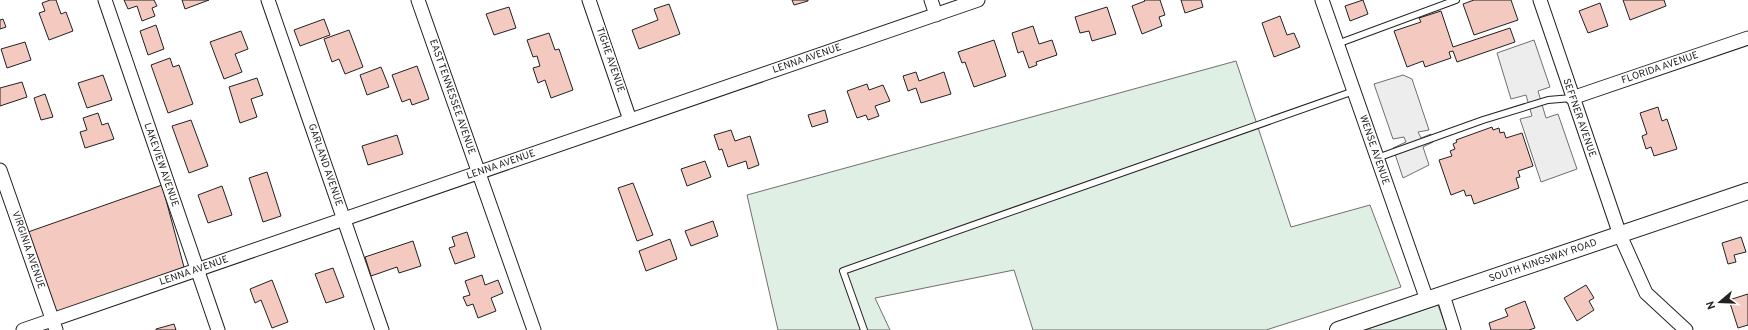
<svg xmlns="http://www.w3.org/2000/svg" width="1748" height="330" font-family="Overpass,sans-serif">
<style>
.green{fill:#e0efe3;stroke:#6f6f6f}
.parking{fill:#ededed;stroke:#6f6f6f}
.building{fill:#f3c9c0;stroke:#222}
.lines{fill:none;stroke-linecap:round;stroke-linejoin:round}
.service-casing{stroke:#222;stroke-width:8}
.minor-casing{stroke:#222;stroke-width:15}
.tertiary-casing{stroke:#222;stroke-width:18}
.service{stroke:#fff;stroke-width:6}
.minor{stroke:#fff;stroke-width:13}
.tertiary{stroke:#fff;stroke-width:16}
.labels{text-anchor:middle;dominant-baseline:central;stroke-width:3;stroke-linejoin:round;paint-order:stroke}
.street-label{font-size:10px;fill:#222;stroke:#fff}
</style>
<rect width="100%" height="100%" fill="#fff"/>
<path class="green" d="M1236,61L1291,227L1370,205L1401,287L1266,330H1033L1014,270L875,298L890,330H778L747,195Z
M1438,305L1447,330H1365Z"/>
<path class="parking" d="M1534,40L1550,87L1538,91L1546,118L1558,114L1577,169L1541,182L1520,119L1532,116L1526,95L1511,99L1497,53Z
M1403,75L1412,79L1429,130L1418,132L1421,138L1431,134L1433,142L1423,147L1429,165L1403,178L1393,148L1406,142L1404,137L1393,139L1374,84Z"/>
<path class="building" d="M50,0H56L61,14L66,12L73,31L49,40L39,13L45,11L42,3Z
M124,0H154L157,6L152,8L155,16L142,21L137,6L128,9Z
M182,0H209L185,9Z
M792,0H808V1L794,5Z
M1144,0H1160L1165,15L1159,17L1162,26L1142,34L1132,6L1145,1Z
M1181,0H1201L1203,7L1185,13Z
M1363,0L1368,14L1350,21L1345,6Z
M1474,0H1511L1518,20L1474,35L1463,4Z
M1623,0H1664L1666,6L1630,20Z
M1600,3L1608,26L1588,33L1579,11Z
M669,4L680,34L639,49L632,30L658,20L654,9Z
M509,7L516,28L494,35L486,14Z
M1107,7L1116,34L1092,41L1089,31L1080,33L1075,17Z
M1441,11L1453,47L1510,28L1515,42L1457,62L1453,51L1449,52L1451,58L1425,67L1423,61L1407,67L1394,31L1421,22L1419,18Z
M1280,16L1287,35L1294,33L1300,47L1274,57L1262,23Z
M3,19L6,27L0,29V20Z
M324,19L330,35L300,46L294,30Z
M156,25L164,49L148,55L140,31Z
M1033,26L1039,44L1052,40L1057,55L1036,62L1037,65L1029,68L1023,51L1018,53L1012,33Z
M349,30L363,67L345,74L339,59L332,62L324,39Z
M241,31L248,49L235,54L242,72L224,79L210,42Z
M549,33L555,50L559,49L573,90L551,98L545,80L538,83L533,68L540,66L537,56L533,57L527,40Z
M994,40L1006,76L974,87L965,62L962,63L958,52Z
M25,42L31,60L7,68L1,49Z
M170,58L173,67L179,65L193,104L168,113L151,65Z
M417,66L429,99L412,105L410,99L402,102L392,75Z
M381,67L389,87L367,95L360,75Z
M916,72L919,81L944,72L951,94L921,103L916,88L908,91L903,76Z
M103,75L112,100L87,108L78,83Z
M257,78L263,95L251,99L257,117L240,123L229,87Z
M22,82L27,97L0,106V88Z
M867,84L869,90L883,85L890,101L875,106L879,116L868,120L866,115L857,118L847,91Z
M45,94L53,117L41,120L34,98Z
M1658,107L1662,121L1667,119L1677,149L1654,156L1651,147L1646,149L1642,136L1647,134L1640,113Z
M825,110L828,122L812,127L808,115Z
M98,113L102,125L108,123L114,139L85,148L80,132L87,130L83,118Z
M191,120L208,166L189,173L172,126Z
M1492,127L1493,130L1499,128L1500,133L1504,132L1506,138L1522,133L1533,166L1518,171L1520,177L1516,178L1519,188L1474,204L1471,195L1466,196L1464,190L1451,195L1439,160L1452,156L1450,151L1455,149L1453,144L1457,142L1456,140Z
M731,130L735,141L750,136L759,165L748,169L746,161L728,167L722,149L719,150L714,135Z
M397,135L403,154L368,165L362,146Z
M705,161L711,177L687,186L681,169Z
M267,172L281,216L263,222L249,178Z
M633,183L653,235L637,241L618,188Z
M162,185L184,267L55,315L28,232Z
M222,186L232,215L208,223L198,195Z
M713,221L718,236L691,246L685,231Z
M467,232L475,257L455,264L449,248L455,246L452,237Z
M1741,237L1746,252L1734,255L1736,262L1728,264L1722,243Z
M670,239L677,259L646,271L639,251Z
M413,241L421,266L399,273L397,267L371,276L365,257Z
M333,268L344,297L326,303L315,274Z
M482,275L485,285L498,280L503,293L491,298L496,311L478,318L473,304L467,306L463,297L470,295L465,281Z
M272,280L288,322L272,328L261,300L255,303L250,289Z
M1586,285L1594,298L1589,301L1594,310L1577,321L1564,298Z
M1748,294V325L1738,328L1729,300Z
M1525,301L1535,328L1529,330H1491L1489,323L1508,316L1505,309Z
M174,324L176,330H156V329Z"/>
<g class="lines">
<g class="service-casing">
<path id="service" d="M1337,44L1456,0
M1377,158L1483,120L1548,100L1572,98
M864,330L843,271L1354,91"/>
</g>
<g class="minor-casing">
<path id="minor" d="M105,0L218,330
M268,0L382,330
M418,0L534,330
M589,0L630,120
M931,0L936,15
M1322,0L1427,300
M1540,0L1620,235L1646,293L1686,330
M1572,98L1748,38
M0,170L56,330
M1443,295L1454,330
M23,330L978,0"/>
</g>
<g class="tertiary-casing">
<path id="tertiary" d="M1338,330L1748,191"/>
</g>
<use href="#service" class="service"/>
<use href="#minor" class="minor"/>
<use href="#tertiary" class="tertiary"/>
</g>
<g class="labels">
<g class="street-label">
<text transform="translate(807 59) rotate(-19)">LENNA AVENUE</text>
<text transform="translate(610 60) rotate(71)">TIGHE AVENUE</text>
<text transform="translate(1660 68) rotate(-19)">FLORIDA AVENUE</text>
<text transform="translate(452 97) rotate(71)">EAST TENNESSEE AVENUE</text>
<text transform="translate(1579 118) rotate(71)">SEFFNER AVENUE</text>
<text transform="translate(1374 150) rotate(71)">WENSE AVENUE</text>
<text transform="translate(161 165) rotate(71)">LAKEVIEW AVENUE</text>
<text transform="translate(325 165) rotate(71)">GARLAND AVENUE</text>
<text transform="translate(501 165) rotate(-19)">LENNA AVENUE</text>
<text transform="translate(28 250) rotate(71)">VIRGINIA AVENUE</text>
<text transform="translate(1543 261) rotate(-19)">SOUTH KINGSWAY ROAD</text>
<text transform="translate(194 271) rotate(-19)">LENNA AVENUE</text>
</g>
</g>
<g transform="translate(1720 302) rotate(251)" stroke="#ffffff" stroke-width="3" paint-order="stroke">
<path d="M0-3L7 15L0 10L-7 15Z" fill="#222222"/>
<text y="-6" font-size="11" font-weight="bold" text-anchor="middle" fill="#222222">N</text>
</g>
</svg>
